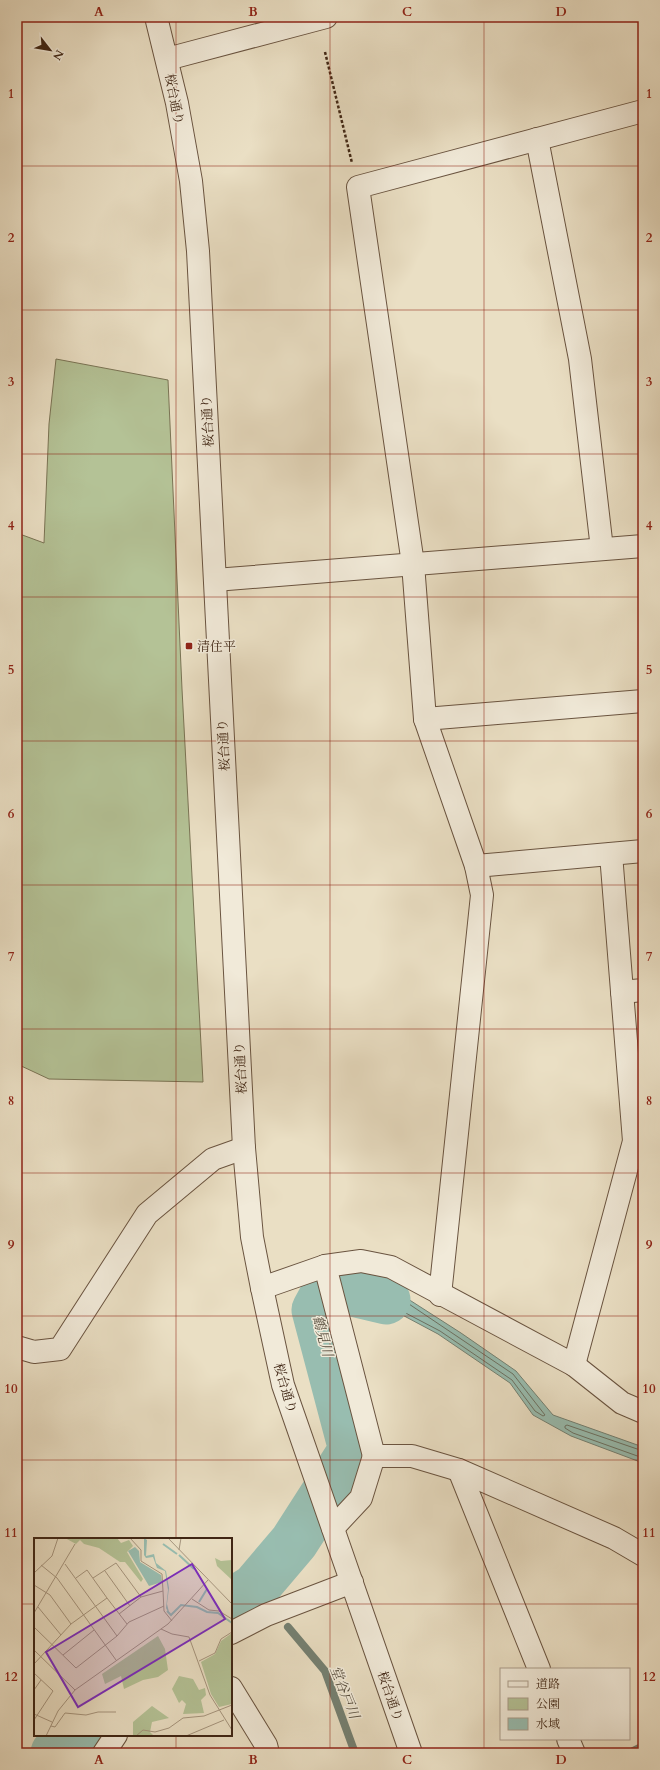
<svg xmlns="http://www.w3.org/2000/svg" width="660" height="1770" viewBox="0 0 660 1770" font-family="Cardo,'Noto Serif JP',serif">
	<rect width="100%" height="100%" fill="#eadfc4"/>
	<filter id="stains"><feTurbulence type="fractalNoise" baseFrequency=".005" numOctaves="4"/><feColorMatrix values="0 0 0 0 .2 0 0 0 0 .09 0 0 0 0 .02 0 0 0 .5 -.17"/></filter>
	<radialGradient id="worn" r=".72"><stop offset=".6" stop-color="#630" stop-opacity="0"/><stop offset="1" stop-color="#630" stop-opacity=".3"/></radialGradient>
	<!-- green -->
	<polygon fill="#b4c296" stroke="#7a7455" points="56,359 168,380 182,689 203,1082 49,1079 17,1064 17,533 44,543 49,424"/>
	<!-- water -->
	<polygon fill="#98bdb0" stroke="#748072" points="348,1280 369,1281 408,1299 461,1333 516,1371 553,1415 643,1447 643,1463 571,1436 533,1415 510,1383 438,1334 376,1301 351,1300 323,1308 317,1291"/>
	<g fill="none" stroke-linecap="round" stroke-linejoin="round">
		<!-- shore -->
		<g stroke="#6c7162" stroke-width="1">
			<polyline points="343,1286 348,1284 368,1285 406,1302 513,1374 545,1415 543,1416 535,1411 512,1380 440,1331 377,1298 351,1296 346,1298"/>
			<polyline points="643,1451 567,1425 565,1426 565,1428 573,1433 643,1458"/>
		</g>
		<!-- stream -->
		<g stroke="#748072" stroke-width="8">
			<polyline points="255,1588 263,1597"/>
			<polyline points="288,1627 325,1671 355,1753"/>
			<polyline points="629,1753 643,1746"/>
		</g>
		<!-- river -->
		<g stroke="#98bdb0" stroke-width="49">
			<polyline points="231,1603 255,1588 294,1542 353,1450 316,1310 322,1299 348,1291 386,1300"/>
			<polyline points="55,1753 87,1741 92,1735"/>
		</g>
		<defs>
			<g id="minor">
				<polyline points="156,17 177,103 191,181 198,251 244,1148 252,1237 262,1288 283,1385 411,1753"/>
				<polyline points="167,59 326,17"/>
				<polyline points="537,139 580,359 602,549"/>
				<polyline points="215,580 643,546"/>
				<polyline points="425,719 643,701"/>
				<polyline points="476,866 643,851"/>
				<polyline points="622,992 643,990"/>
				<polyline points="325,1266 374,1456"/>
				<polyline points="262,1288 325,1266 361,1261 391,1267 574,1365 634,1141 611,854"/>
				<polyline points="440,1295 482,895 476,866 425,719 413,564 358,187 643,111"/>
				<polyline points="17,1347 34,1352 60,1349 147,1214 213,1159 244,1148"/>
				<polyline points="574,1365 622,1403 643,1412"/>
				<polyline points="459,1470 539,1669"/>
				<polyline points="333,1528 361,1498 374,1456 412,1456 459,1470 614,1538 643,1555"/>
				<polyline points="231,1633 266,1615 352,1582"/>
				<polyline points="231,1688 266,1745 268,1753"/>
				<polyline points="568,1739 574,1753"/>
				<polyline points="104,1753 116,1735"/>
			</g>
		</defs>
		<!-- minor casing -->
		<use href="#minor" stroke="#6a5440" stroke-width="24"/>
		<!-- path -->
		<polyline stroke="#3f2514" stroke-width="2.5" stroke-dasharray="3 2" stroke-linecap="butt" points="325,52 352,163"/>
		<!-- minor -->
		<use href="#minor" stroke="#f1ead9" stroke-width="22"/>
	</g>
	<!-- grid -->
	<path fill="none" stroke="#8f2418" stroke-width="1" stroke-opacity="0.55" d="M176,17V1539M330,17V1753M484,17V1753M17,166H643M17,310H643M17,454H643M17,597H643M17,741H643M17,885H643M17,1029H643M17,1173H643M17,1316H643M17,1460H643M17,1604H35M231,1604H643M176,1735V1753"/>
	<!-- markers -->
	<rect fill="#8f2418" stroke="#f1ead9" stroke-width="1.5" x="185" y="642" width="8" height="8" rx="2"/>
	<g text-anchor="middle" stroke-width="3" stroke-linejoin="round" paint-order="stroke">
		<!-- street labels -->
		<g font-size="13" fill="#3f2514" stroke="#f1ead9">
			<text transform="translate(175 99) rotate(79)" y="5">桜台通り</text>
			<text transform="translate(207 421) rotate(-93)" y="5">桜台通り</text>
			<text transform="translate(223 745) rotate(-93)" y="5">桜台通り</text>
			<text transform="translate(240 1068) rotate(-93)" y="5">桜台通り</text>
			<text transform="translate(286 1388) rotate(74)" y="5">桜台通り</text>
			<text transform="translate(391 1696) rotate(71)" y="5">桜台通り</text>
		</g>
		<!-- poi labels -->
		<g font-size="13" fill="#3f2514" stroke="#f1ead9" text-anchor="start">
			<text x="197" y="651">清住平</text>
		</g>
		<!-- water labels -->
		<g font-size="14" font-style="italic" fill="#554b3b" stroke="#f1ead9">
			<text transform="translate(323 1336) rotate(75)" y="5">鶴見川</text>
			<text transform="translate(345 1692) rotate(68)" y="5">堂谷戸川</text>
		</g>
	</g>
	<!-- overview -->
	<g transform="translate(34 1538)">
		<rect width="198" height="198" fill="#eadfc4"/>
		<path d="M31,0H83L87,5L95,2L99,8L93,14L109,41L107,44L91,24H86L65,10L50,6L46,2L42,6ZM181,20L187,23L198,22V42L183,28ZM198,95V166L185,169L177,156L167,124L181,116L187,103ZM124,98L131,111L134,132L124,139L109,142L90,151L87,138L71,146L68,136ZM145,138L159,141L165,152L171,150L172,157L167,162L170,175L149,176L152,166L148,162L145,165L138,151ZM118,168L135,180L118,184L116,194L120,198H99V184Z" fill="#b4c296"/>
		<path d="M110,0L113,2L112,18L120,16L122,25L132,33L135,50L133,66L136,78L132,70L134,52L131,33L123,30L119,19L112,20L110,17ZM101,9L105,13L106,24L127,37L128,44L115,48L94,13Z" fill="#98bdb0"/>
		<path fill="none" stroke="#98bdb0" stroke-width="2" d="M129,6L143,16M145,17L160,31M165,64L173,51M133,73L137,77L147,67L163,69L173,74L184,75L198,85"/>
		<path fill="none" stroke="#a6957e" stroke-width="1" d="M96,0L107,12V23L128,36L129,53M134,0L198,66M145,12L147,0M31,26L83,98M7,27L23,40L82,122M71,33L96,68M0,35L18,18L24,0M59,40L82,25L107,59M0,47L16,57L37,86M73,60L93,86M158,61L175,72L185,73L198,81M4,69L27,97M0,75L41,6M85,76L107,59L129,53L130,73L138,83M0,89L42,130L83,98L95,84L130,68M127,91L138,96L155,99L176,157L198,192M0,112L41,152M29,117L60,92M165,123L181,115L187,101L198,94M0,126L37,86L73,60L53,32L42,40M0,135L19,153L0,182M0,152L7,142M0,176L18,184M17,188L21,189L31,175L52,177L64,174H82M12,198L24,173L41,152L134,86L174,42M102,198L109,192L121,194L135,190L149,180L170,178L198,167M152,198L190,182"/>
		<path fill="#7b2cbf" fill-opacity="0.15" stroke="#7b2cbf" stroke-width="2" d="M158,26L191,81L44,169L12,114Z"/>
		<rect width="198" height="198" fill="none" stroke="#3f2514" stroke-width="2"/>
	</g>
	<!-- margin -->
	<rect width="660" height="1770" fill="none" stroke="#eadfc4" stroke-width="44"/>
	<!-- legend -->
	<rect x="500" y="1668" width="130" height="72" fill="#f1ead9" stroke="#aa9b8a"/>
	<rect x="508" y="1681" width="20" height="6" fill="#f1ead9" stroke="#aa9b8a"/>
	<text x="536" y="1688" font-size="12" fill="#3f2514">道路</text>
	<rect x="508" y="1698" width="20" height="12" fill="#b4c296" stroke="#aa9b8a"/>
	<text x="536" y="1708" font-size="12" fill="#3f2514">公園</text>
	<rect x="508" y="1718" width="20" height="12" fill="#98bdb0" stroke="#aa9b8a"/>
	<text x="536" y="1728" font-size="12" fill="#3f2514">水域</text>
	<!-- north arrow -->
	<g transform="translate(50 50) rotate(121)" stroke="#f1ead9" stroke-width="3" paint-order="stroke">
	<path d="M0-3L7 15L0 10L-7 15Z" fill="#3f2514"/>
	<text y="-6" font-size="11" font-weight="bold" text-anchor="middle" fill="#3f2514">N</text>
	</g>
	<rect x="22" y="22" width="616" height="1726" fill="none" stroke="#8f2418" stroke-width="1.5"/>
	<g font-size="13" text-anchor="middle" font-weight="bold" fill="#8f2418">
		<text x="99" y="16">A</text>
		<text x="253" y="16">B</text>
		<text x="407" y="16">C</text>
		<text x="561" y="16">D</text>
		<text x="11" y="98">1</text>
		<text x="649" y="98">1</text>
		<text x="11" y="242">2</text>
		<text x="649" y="242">2</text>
		<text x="11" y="386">3</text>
		<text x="649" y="386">3</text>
		<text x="11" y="530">4</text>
		<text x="649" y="530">4</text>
		<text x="11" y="674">5</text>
		<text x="649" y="674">5</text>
		<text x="11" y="818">6</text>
		<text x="649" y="818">6</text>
		<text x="11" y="961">7</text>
		<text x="649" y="961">7</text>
		<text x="11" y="1105">8</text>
		<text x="649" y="1105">8</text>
		<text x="11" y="1249">9</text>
		<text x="649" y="1249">9</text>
		<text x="11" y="1393">10</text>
		<text x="649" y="1393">10</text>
		<text x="11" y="1537">11</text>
		<text x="649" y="1537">11</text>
		<text x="11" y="1681">12</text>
		<text x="649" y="1681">12</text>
		<text x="99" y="1764">A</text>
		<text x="253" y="1764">B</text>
		<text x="407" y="1764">C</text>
		<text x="561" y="1764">D</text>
	</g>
	<rect width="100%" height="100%" filter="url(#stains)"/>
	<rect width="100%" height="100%" fill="url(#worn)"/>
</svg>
